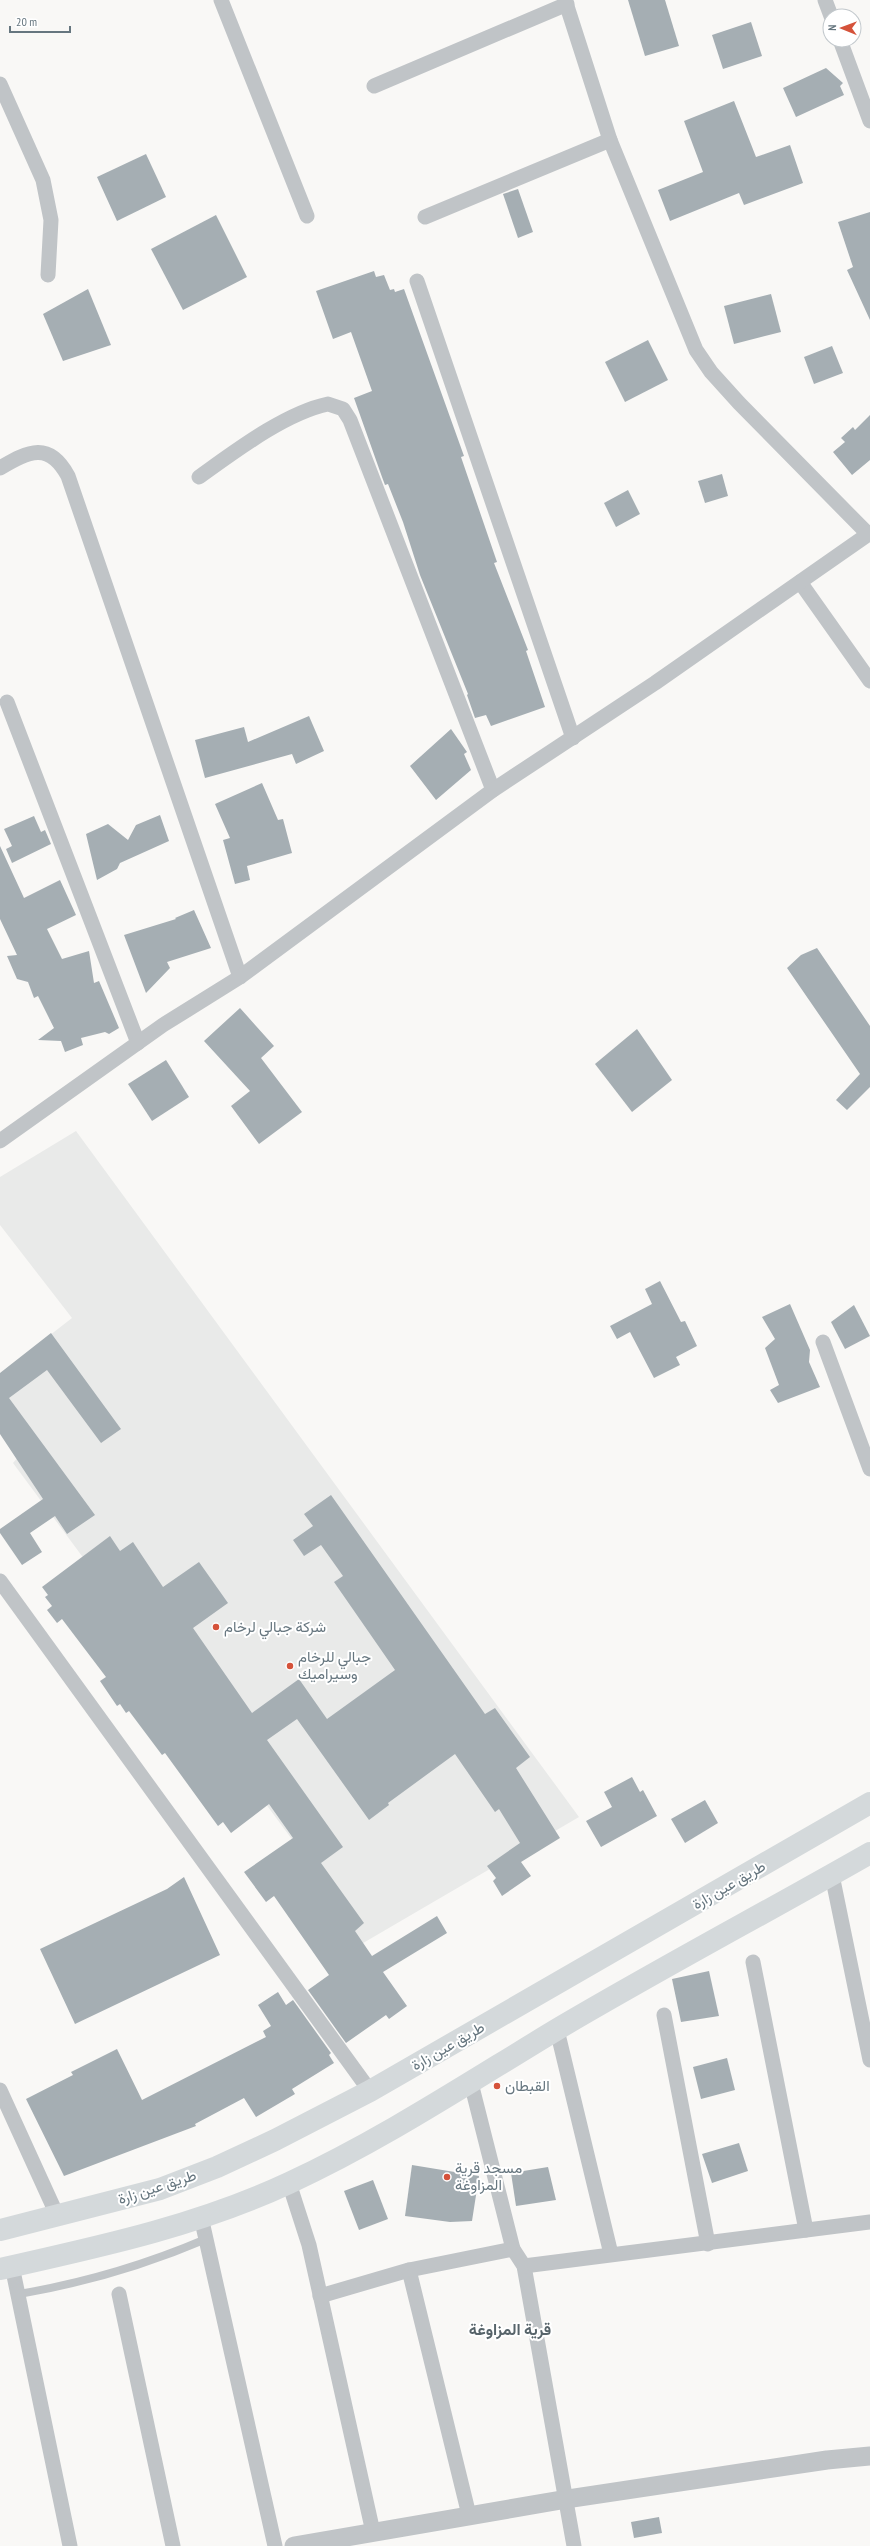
<svg xmlns="http://www.w3.org/2000/svg" width="870" height="2546" viewBox="0 0 870 2546" font-family="'PT Sans Narrow',Vazirmatn,sans-serif">
	<rect width="100%" height="100%" fill="#f9f8f6"/>
	<!-- built -->
	<polygon fill="#e9eae9" points="76,1131 579,1817 358,1946 314,1871 291,1838 13,1463 19,1456 0,1374 72,1318 0,1225 0,1177"/>
	<!-- building -->
	<g fill="#a5aeb3">
		<polygon points="628,0 665,0 679,46 645,56"/>
		<polygon points="751,22 762,56 723,69 712,35"/>
		<polygon points="826,68 843,83 840,86 844,95 796,117 783,88"/>
		<polygon points="734,101 756,157 790,145 803,183 744,205 739,193 670,221 658,190 703,172 684,121"/>
		<polygon points="146,154 166,197 117,221 97,177"/>
		<polygon points="518,189 533,232 518,238 503,194"/>
		<polygon points="870,212 870,320 847,270 853,267 838,222"/>
		<polygon points="216,215 247,277 183,310 151,249"/>
		<polygon points="374,271 376,277 384,275 390,290 394,289 395,292 404,289 464,456 461,457 497,562 494,563 528,650 526,651 545,707 491,726 486,715 475,718 467,695 468,694 420,575 403,522 388,484 385,485 382,477 354,398 372,391 351,332 333,339 316,291"/>
		<polygon points="88,289 111,345 63,361 43,314"/>
		<polygon points="771,294 781,332 734,344 724,306"/>
		<polygon points="648,340 668,380 625,402 605,362"/>
		<polygon points="832,346 843,373 814,384 804,357"/>
		<polygon points="870,415 870,460 852,475 833,452 845,442 841,438 853,427 855,430"/>
		<polygon points="722,474 728,496 705,503 698,481"/>
		<polygon points="628,490 640,514 616,527 604,503"/>
		<polygon points="309,716 324,751 296,764 292,754 205,778 195,740 244,727 248,742"/>
		<polygon points="451,729 467,752 464,754 471,770 436,800 410,766"/>
		<polygon points="262,783 278,820 283,819 292,853 247,866 250,880 235,884 223,840 230,838 215,804"/>
		<polygon points="160,815 169,841 120,863 117,869 97,880 86,834 108,824 128,840 136,825"/>
		<polygon points="34,816 41,832 45,830 51,844 12,863 6,849 12,846 4,829"/>
		<polygon points="0,846 24,898 60,880 76,915 47,929 62,959 89,951 94,983 99,981 119,1028 109,1034 105,1032 81,1038 83,1045 65,1052 61,1041 38,1040 54,1028 38,996 34,998 28,982 17,979 7,956 17,955 0,919"/>
		<polygon points="194,910 211,948 167,962 170,968 146,993 124,935 176,919 175,918"/>
		<polygon points="817,948 870,1026 870,1087 847,1110 836,1100 860,1074 787,968 801,955"/>
		<polygon points="240,1008 274,1046 261,1058 302,1112 259,1144 231,1106 250,1091 204,1041"/>
		<polygon points="637,1029 672,1080 632,1112 595,1064"/>
		<polygon points="166,1060 189,1097 152,1121 128,1084"/>
		<polygon points="660,1281 681,1322 685,1321 697,1346 676,1357 680,1365 654,1378 630,1332 617,1339 610,1326 652,1304 645,1289"/>
		<polygon points="790,1304 810,1350 809,1362 820,1387 778,1403 770,1390 779,1385 765,1348 775,1339 762,1317"/>
		<polygon points="854,1305 870,1336 845,1349 831,1322"/>
		<polygon points="51,1333 121,1429 101,1443 47,1370 9,1398 95,1515 67,1534 55,1516 30,1533 42,1552 22,1565 0,1533 0,1529 43,1499 0,1434 0,1373"/>
		<polygon points="331,1495 485,1714 495,1708 530,1757 516,1768 560,1838 521,1862 531,1876 502,1896 493,1881 496,1878 487,1866 520,1843 499,1809 495,1812 455,1754 388,1803 389,1805 369,1820 297,1719 267,1740 343,1847 321,1863 364,1923 355,1931 372,1956 437,1916 447,1933 383,1972 407,2006 389,2019 386,2015 346,2043 308,1990 329,1975 274,1896 266,1902 244,1872 293,1838 269,1804 231,1833 223,1822 218,1826 165,1753 162,1755 129,1711 126,1713 120,1704 117,1706 100,1681 106,1677 62,1619 57,1623 47,1610 52,1606 45,1597 48,1595 42,1587 110,1536 120,1551 133,1542 163,1587 199,1562 228,1603 193,1628 252,1713 299,1679 327,1719 395,1670 334,1582 343,1576 321,1545 304,1556 293,1540 313,1526 304,1514"/>
		<polygon points="632,1777 640,1792 643,1790 657,1816 601,1847 586,1821 612,1807 604,1792"/>
		<polygon points="705,1800 718,1823 685,1843 671,1819"/>
		<polygon points="184,1877 220,1955 75,2024 40,1949 167,1889"/>
		<polygon points="709,1971 719,2016 681,2022 672,1979"/>
		<polygon points="278,1992 286,2005 293,2000 331,2053 329,2055 334,2063 292,2089 295,2094 256,2117 244,2098 195,2124 196,2126 64,2176 26,2099 73,2075 71,2072 117,2049 142,2100 266,2037 263,2031 271,2026 258,2005"/>
		<polygon points="727,2058 735,2090 701,2099 693,2067"/>
		<polygon points="739,2143 748,2171 712,2183 702,2154"/>
		<polygon points="412,2165 479,2176 472,2221 450,2222 405,2216"/>
		<polygon points="548,2167 556,2200 516,2206 511,2173"/>
		<polygon points="373,2180 388,2219 359,2230 344,2191"/>
		<polygon points="659,2517 662,2533 634,2538 631,2522"/>
	</g>
	<g fill="none" stroke-linecap="round" stroke-linejoin="round">
		<!-- service -->
		<path stroke="#c0c4c7" stroke-width="8" d="M19,2294C84,2283 145,2265 206,2239"/>
		<!-- minor -->
		<g stroke="#c0c4c7" stroke-width="15">
			<polyline points="221,0 307,216"/>
			<polyline points="565,0 610,140 696,350 711,372 739,403 868,534"/>
			<polyline points="825,0 831,16"/>
			<polyline points="840,40 870,121"/>
			<polyline points="0,84 43,180 51,220 48,275"/>
			<polyline points="374,86 567,4"/>
			<polyline points="425,217 610,140"/>
			<polyline points="417,281 573,738"/>
			<path d="M0,468C29,451 49,441 68,476L240,977"/>
			<path d="M199,477C234,452 285,413 328,404L343,409L350,420L493,790"/>
			<polyline points="800,582 870,681"/>
			<polyline points="7,702 138,1043"/>
			<polyline points="0,1141 163,1025 240,977 493,790 655,683 870,533"/>
			<polyline points="823,1342 870,1469"/>
			<polyline points="0,1581 370,2091"/>
			<polyline points="832,1875 870,2060"/>
			<polyline points="753,1962 806,2230"/>
			<polyline points="664,2015 708,2244"/>
			<polyline points="557,2030 611,2254"/>
			<polyline points="471,2083 513,2249 524,2266 574,2546"/>
			<polyline points="0,2090 57,2215"/>
			<polyline points="289,2183 309,2245 373,2532"/>
			<polyline points="201,2217 275,2546"/>
			<polyline points="12,2266 70,2546"/>
			<polyline points="524,2266 870,2222"/>
			<polyline points="119,2294 173,2546"/>
			<polyline points="320,2296 409,2270"/>
			<polyline points="469,2515 409,2270 513,2249"/>
		</g>
		<!-- tertiary -->
		<polyline stroke="#c0c4c7" stroke-width="19" points="294,2546 567,2499 827,2460 870,2456"/>
		<!-- primary -->
		<g stroke="#d4d9db" stroke-width="22">
			<polyline points="0,2230 160,2189 217,2167 275,2140 370,2091 870,1803"/>
			<path d="M0,2269C98,2247 197,2226 289,2183C382,2140 468,2083 556,2030C659,1969 765,1913 870,1853"/>
		</g>
	</g>
	<!-- markers -->
	<g fill="#d5523a" stroke="#fff" stroke-width="1.5">
		<circle cx="216" cy="1627" r="4"/>
		<circle cx="290" cy="1666" r="4"/>
		<circle cx="497" cy="2086" r="4"/>
		<circle cx="447" cy="2177" r="4"/>
	</g>
	<g text-anchor="middle" stroke-width="4" stroke-linejoin="round" paint-order="stroke">
		<!-- poi labels -->
		<g font-size="15" fill="#66767f" stroke="#fff" text-anchor="start">
			<text x="224" y="1632">شركة جبالي لرخام</text>
			<text x="298" y="1662">جبالي للرخام<tspan x="298" dy="17">وسيراميك</tspan></text>
			<text x="505" y="2091">القبطان</text>
			<text x="455" y="2173">مسجد قرية<tspan x="455" dy="17">المزاوغة</tspan></text>
		</g>
		<!-- street labels -->
		<g font-size="15" fill="#66767f" stroke="#fff">
			<text transform="translate(729 1885) rotate(-30)" y="5">طريق عين زارة</text>
			<text transform="translate(448 2046) rotate(-30)" y="5">طريق عين زارة</text>
			<text transform="translate(157 2187) rotate(-18)" y="5">طريق عين زارة</text>
		</g>
		<!-- neighbourhood labels -->
		<g font-size="16" font-weight="bold" fill="#57646a" stroke="#fff">
			<text x="510" y="2335">قرية المزاوغة</text>
		</g>
	</g>
	<!-- north arrow -->
	<g transform="translate(842 28) rotate(271)"><circle r="19" fill="#ffffff" stroke="#c2c8cc"/>
	<path d="M0-3L7 15L0 10L-7 15Z" fill="#d5523a"/>
	<text y="-6" font-size="11" font-weight="bold" text-anchor="middle" fill="#66767f">N</text>
	</g>
	<!-- scale -->
	<path d="M10 26v6h60v-6" fill="none" stroke="#66767f" stroke-width="2"/>
	<text x="16" y="26" font-size="12" fill="#66767f" stroke="#ffffff" stroke-width="3" paint-order="stroke">20 m</text>
</svg>
